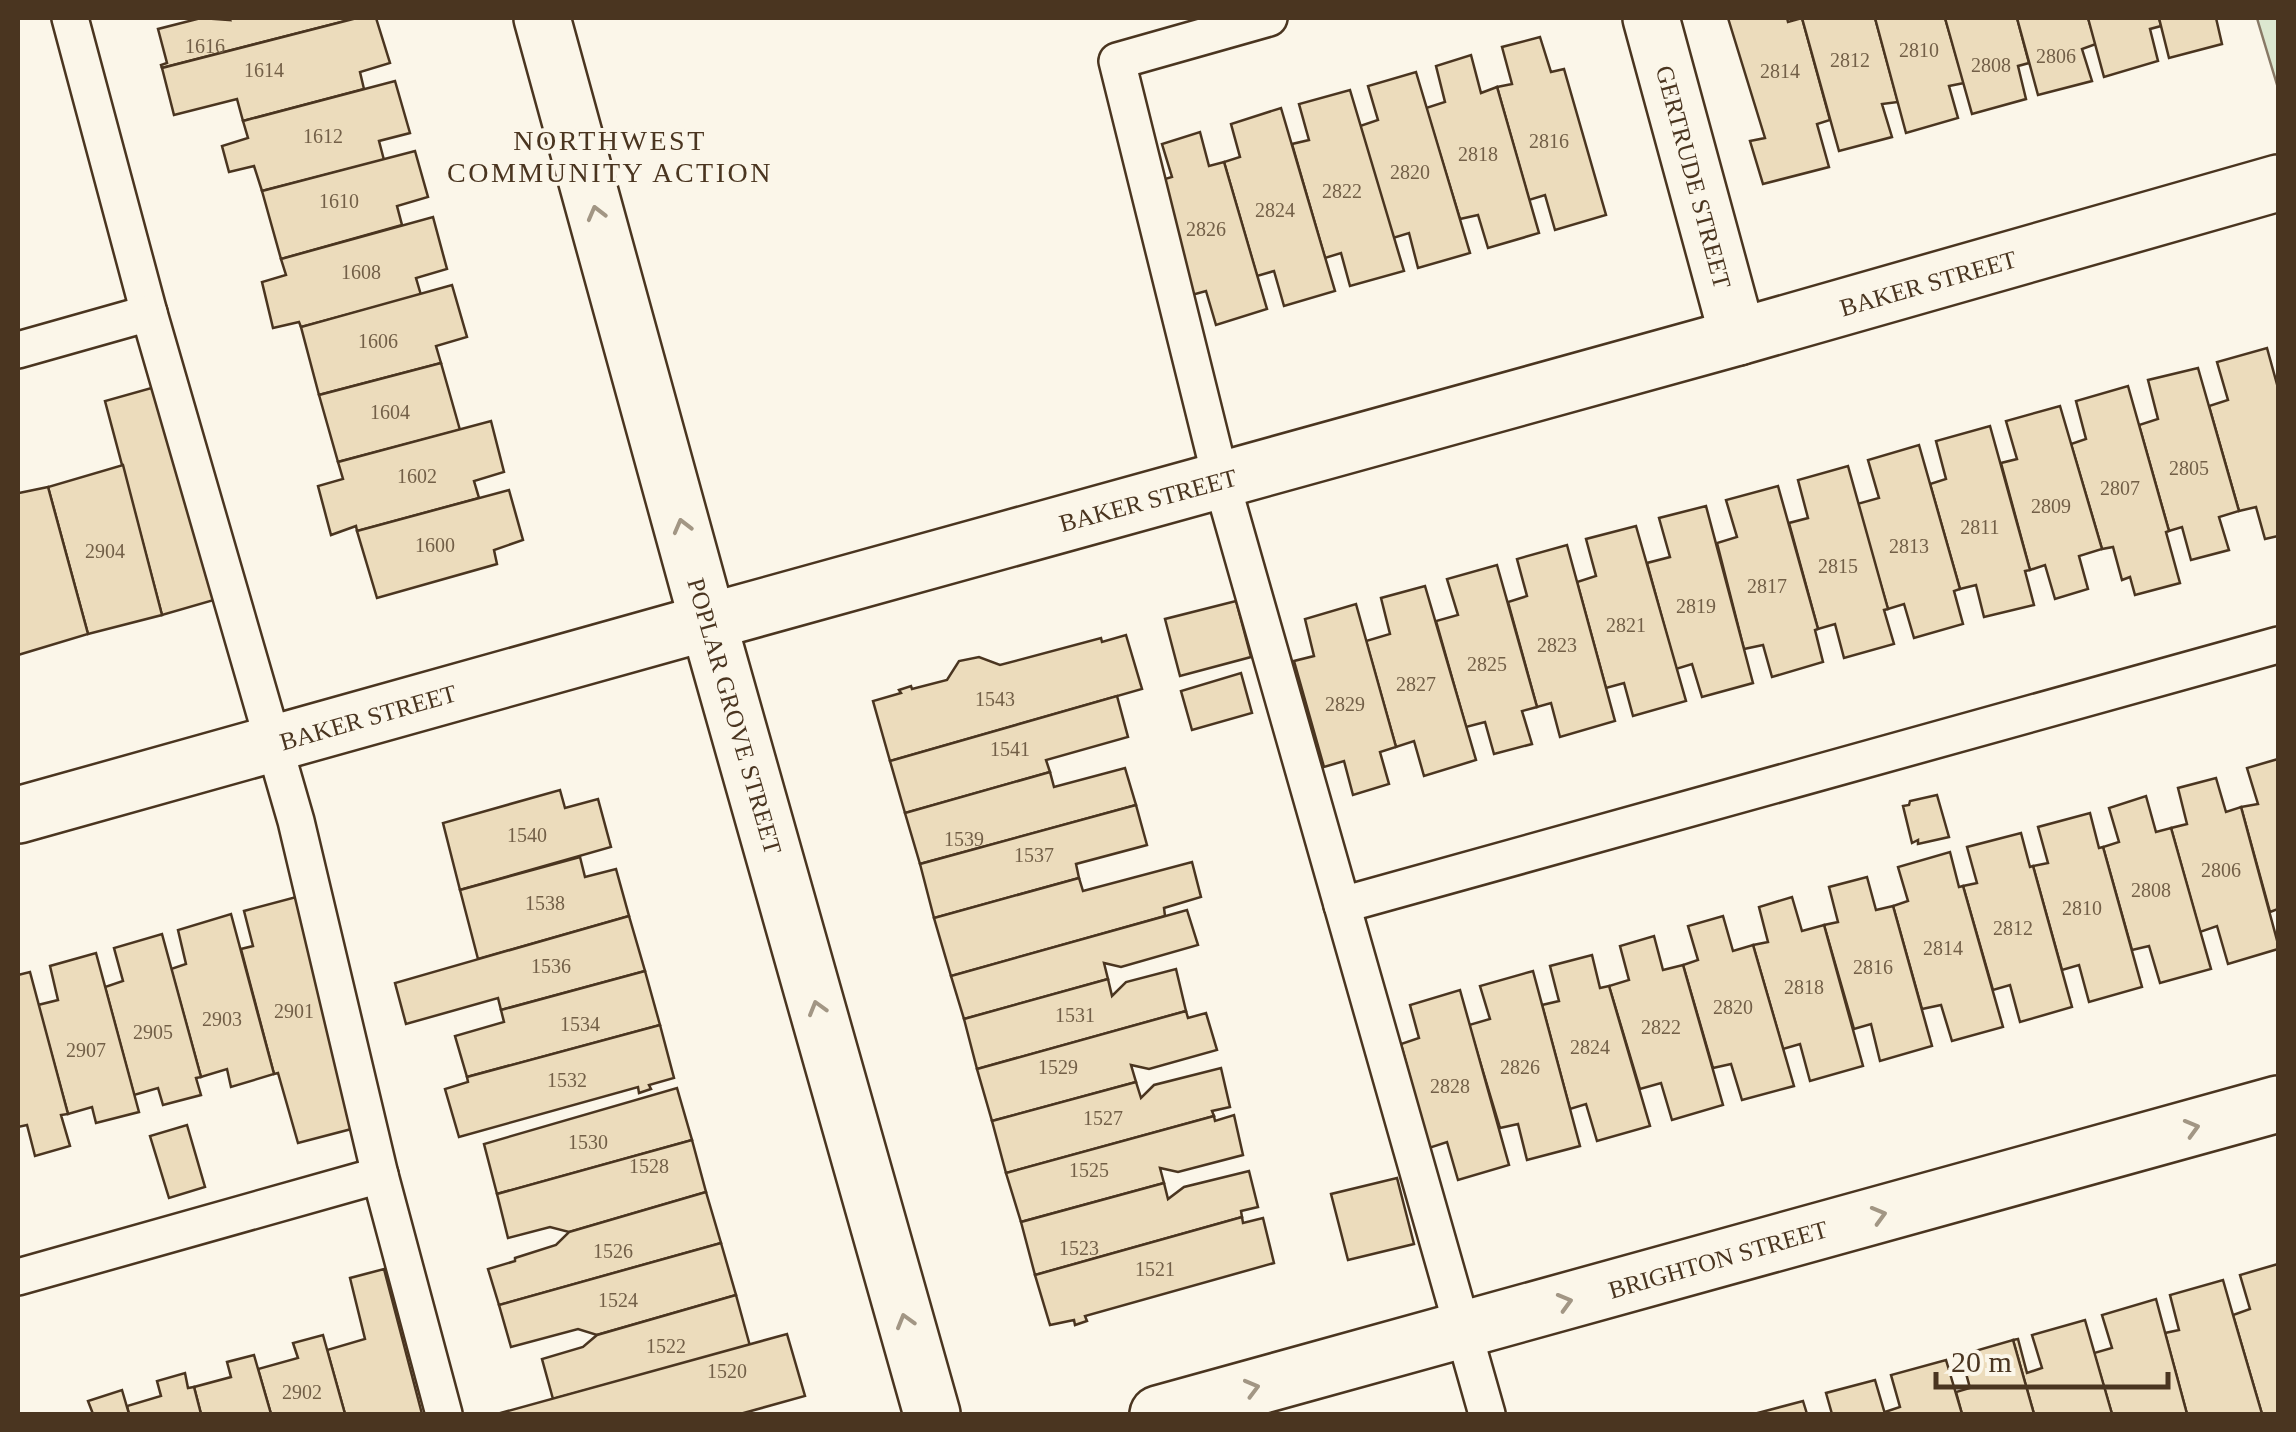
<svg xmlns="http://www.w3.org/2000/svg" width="2296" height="1432" viewBox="0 0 2296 1432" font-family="'Times New Roman',serif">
	<rect width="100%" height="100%" fill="#fbf6e9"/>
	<!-- green -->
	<polygon fill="#dce7d0" stroke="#887966" stroke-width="2.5" points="2257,18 2278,18 2278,88 2259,25"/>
	<!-- building -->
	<g fill="#ecdcbc" stroke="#4a3520" stroke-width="2.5">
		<polygon points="201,18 230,20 229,18 357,18 162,68 161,65 167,63 158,29"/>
		<polygon points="357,18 376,18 390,63 360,72 364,89 243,121 237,99 174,115 162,68"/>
		<polygon points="1728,18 1787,18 1788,22 1802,18 1830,120 1817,124 1829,167 1763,184 1750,141 1765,138"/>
		<polygon points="1802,18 1875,18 1898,102 1882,104 1892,137 1839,151"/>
		<polygon points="1875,18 1945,18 1964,83 1949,86 1958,118 1906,133"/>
		<polygon points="1945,18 2017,18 2029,63 2018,66 2026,99 1972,114"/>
		<polygon points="2017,18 2088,18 2096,44 2082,49 2092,81 2038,95"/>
		<polygon points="2088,18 2159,18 2161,26 2150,29 2158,61 2104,77"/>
		<polygon points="2159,18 2216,18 2222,44 2169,58"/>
		<polygon points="1540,37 1551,72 1564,69 1606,215 1555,230 1545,195 1529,200 1497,87 1512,84 1502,47"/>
		<polygon points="1471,55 1481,93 1497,87 1539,233 1488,248 1478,215 1460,219 1426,108 1445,102 1436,66"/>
		<polygon points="1416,72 1470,253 1418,268 1409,233 1393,238 1360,126 1378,120 1368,86"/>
		<polygon points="395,81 410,133 379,141 384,160 262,191 254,166 229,172 222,146 248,138 243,121"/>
		<polygon points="1350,90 1404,271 1350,286 1341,253 1325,258 1292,144 1309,140 1299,104"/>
		<polygon points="1281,108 1335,291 1284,306 1274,271 1257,276 1224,162 1240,157 1231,124"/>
		<polygon points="1200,132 1209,166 1224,162 1267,309 1216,325 1206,291 1188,296 1155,182 1172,177 1162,144"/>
		<polygon points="415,151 428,197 397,206 402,225 281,259 262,191"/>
		<polygon points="433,217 447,269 416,278 421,295 301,327 299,322 273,328 262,282 286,275 281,259"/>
		<polygon points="452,285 467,337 436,346 441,363 319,395 301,327"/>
		<polygon points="2267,348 2278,388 2278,536 2265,539 2256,507 2239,511 2209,406 2228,400 2217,362"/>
		<polygon points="441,363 460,430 338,462 319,395"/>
		<polygon points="2198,368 2239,511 2219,517 2229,550 2191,560 2182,527 2169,531 2139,425 2158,419 2148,380"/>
		<polygon points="2128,386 2169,531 2166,532 2180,583 2135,595 2130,577 2122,580 2113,547 2102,549 2071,444 2086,439 2076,401"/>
		<polygon points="155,387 214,600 162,615 105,401"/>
		<polygon points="2060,406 2102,549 2079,556 2088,589 2055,599 2045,565 2030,570 2001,463 2017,459 2006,421"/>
		<polygon points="491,421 504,472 474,481 479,498 357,531 356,526 331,535 318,486 343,479 338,462"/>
		<polygon points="1990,426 2030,570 2025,571 2034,605 1984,617 1976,585 1960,589 1930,484 1946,479 1936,441"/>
		<polygon points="1919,445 1960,589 1954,591 1963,624 1914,638 1904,604 1888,609 1857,504 1879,498 1868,460"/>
		<polygon points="123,465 162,615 88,634 48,487"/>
		<polygon points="1848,466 1888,609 1884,610 1894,644 1844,658 1835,624 1818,629 1789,523 1808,518 1798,480"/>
		<polygon points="1778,486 1818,629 1815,630 1823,662 1772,677 1763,645 1744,649 1717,543 1737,537 1726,500"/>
		<polygon points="18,487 19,493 48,487 88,634 18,655"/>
		<polygon points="509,490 523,540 494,550 497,564 377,598 357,531"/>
		<polygon points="1706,506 1753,683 1702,697 1692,664 1676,669 1647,563 1670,557 1659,518"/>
		<polygon points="1636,526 1686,701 1633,716 1624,683 1606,688 1577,582 1596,576 1586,539"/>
		<polygon points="1567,545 1615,721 1560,737 1551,703 1537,707 1508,602 1527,596 1517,559"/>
		<polygon points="1497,565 1537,707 1522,711 1532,744 1494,754 1485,722 1466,727 1436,621 1458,615 1447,579"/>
		<polygon points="1425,586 1476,760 1424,776 1414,741 1396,747 1366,641 1390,634 1381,598"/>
		<polygon points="1236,601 1251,657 1180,676 1165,619"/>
		<polygon points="1356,604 1396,747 1380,752 1389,784 1353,795 1344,761 1324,767 1294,661 1314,656 1305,619"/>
		<polygon points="1126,635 1142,689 890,761 873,701 901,693 899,690 911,686 912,689 947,680 959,661 979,657 1000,665 1101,638 1102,642"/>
		<polygon points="1241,673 1252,713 1192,730 1181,691"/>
		<polygon points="1117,696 1128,737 1046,760 1050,772 905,813 890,761"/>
		<polygon points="2278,759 2278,909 2270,912 2241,807 2258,804 2247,768"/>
		<polygon points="1125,768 1136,805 920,864 905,813 1050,772 1054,787"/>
		<polygon points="2216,778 2226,812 2241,807 2278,944 2278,949 2228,964 2217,926 2200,932 2171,828 2187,824 2178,788"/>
		<polygon points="560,790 565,808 598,799 611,847 460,890 443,823"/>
		<polygon points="1937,795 1949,837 1918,844 1918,840 1912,843 1903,806 1909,805 1910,801"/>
		<polygon points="2146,796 2156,832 2171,828 2211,969 2160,983 2149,946 2132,950 2103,847 2119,842 2109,808"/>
		<polygon points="1136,805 1147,845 1076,864 1079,878 934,918 920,864"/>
		<polygon points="2090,813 2099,848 2103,847 2142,987 2089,1002 2079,965 2062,970 2033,866 2048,863 2038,827"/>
		<polygon points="2021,833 2030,867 2033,866 2072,1007 2020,1022 2010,985 1993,990 1963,886 1977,883 1967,847"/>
		<polygon points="1950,852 1959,887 1963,886 2003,1027 1952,1041 1941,1005 1922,1009 1893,906 1908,901 1898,867"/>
		<polygon points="580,857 585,877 616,869 629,916 478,959 460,890"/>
		<polygon points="1192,862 1201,897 1164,908 1165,916 951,976 934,918 1079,878 1083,891"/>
		<polygon points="1867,877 1876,910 1893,906 1932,1046 1880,1061 1871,1024 1854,1029 1824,925 1838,922 1829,887"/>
		<polygon points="300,896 359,1127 298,1143 278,1073 274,1074 241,949 253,946 244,911"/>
		<polygon points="1792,897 1802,931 1824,925 1863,1066 1810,1081 1800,1044 1783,1049 1753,945 1768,942 1759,907"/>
		<polygon points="1187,910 1198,945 1121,967 1104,963 1108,979 964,1019 951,976"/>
		<polygon points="231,914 274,1074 231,1087 227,1069 201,1077 171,969 186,964 178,930"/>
		<polygon points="629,916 645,971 501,1010 498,998 406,1024 395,983"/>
		<polygon points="1723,916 1733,951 1753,945 1794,1086 1742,1100 1731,1064 1713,1068 1683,965 1698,960 1688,926"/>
		<polygon points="162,934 201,1077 196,1078 201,1095 163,1105 158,1088 134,1095 105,987 123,981 114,948"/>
		<polygon points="1654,936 1663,970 1683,965 1723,1105 1672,1120 1661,1083 1640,1089 1609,986 1629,980 1620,946"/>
		<polygon points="96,953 139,1112 96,1123 92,1107 68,1114 38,1005 58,1000 50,966"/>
		<polygon points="1592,955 1600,988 1609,986 1650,1126 1597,1141 1586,1104 1570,1109 1542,1005 1559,1001 1550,966"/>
		<polygon points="1176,969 1186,1011 977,1069 964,1019 1108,979 1112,996 1126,982"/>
		<polygon points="645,971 660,1025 467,1077 455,1036 504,1022 501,1010"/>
		<polygon points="1533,971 1580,1146 1527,1160 1518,1124 1500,1128 1469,1025 1490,1019 1480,986"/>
		<polygon points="30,972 68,1114 61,1115 70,1146 35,1156 27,1125 18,1127 18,975"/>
		<polygon points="1460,990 1509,1165 1458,1180 1447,1142 1429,1148 1401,1044 1419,1038 1410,1005"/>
		<polygon points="1186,1011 1188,1018 1206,1013 1217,1050 1149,1069 1131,1065 1136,1082 992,1121 977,1069"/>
		<polygon points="660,1025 674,1078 649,1085 651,1089 639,1093 638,1087 459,1137 445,1089 468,1082 467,1077"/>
		<polygon points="1221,1068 1230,1107 1212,1111 1214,1116 1006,1173 992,1121 1136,1082 1141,1098 1154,1085"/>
		<polygon points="677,1088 692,1140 497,1194 484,1144"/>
		<polygon points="1234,1115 1243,1155 1178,1172 1160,1168 1164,1183 1021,1222 1006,1173 1214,1116 1215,1121"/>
		<polygon points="187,1125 205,1187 169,1198 150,1136"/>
		<polygon points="692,1140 706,1192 569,1232 550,1227 508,1238 497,1194"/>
		<polygon points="1249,1171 1258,1207 1241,1211 1242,1217 1035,1275 1021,1222 1164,1183 1168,1199 1184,1187"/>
		<polygon points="1397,1178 1414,1244 1348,1260 1331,1194"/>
		<polygon points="706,1192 721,1243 499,1305 488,1269 515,1261 515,1258 556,1245 569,1232"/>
		<polygon points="1242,1217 1243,1223 1263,1218 1274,1263 1085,1316 1087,1321 1075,1325 1074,1320 1050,1325 1035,1275"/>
		<polygon points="721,1243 736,1295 597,1335 578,1329 511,1347 499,1305"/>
		<polygon points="2278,1264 2278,1414 2262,1414 2233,1315 2250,1309 2240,1275"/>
		<polygon points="384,1269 422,1414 345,1414 327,1350 365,1339 350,1278"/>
		<polygon points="2223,1280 2233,1315 2262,1414 2187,1414 2165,1333 2179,1330 2170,1295"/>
		<polygon points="736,1295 750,1346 553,1399 542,1359 583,1347 597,1335"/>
		<polygon points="2156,1299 2187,1414 2112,1414 2094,1353 2112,1348 2102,1315"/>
		<polygon points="2085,1320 2112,1414 2034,1414 2013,1340 2018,1339 2027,1373 2042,1368 2032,1335"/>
		<polygon points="787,1334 805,1396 740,1414 497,1414"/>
		<polygon points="323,1335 345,1414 271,1414 258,1369 298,1358 293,1343"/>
		<polygon points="2013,1340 2034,1414 1962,1414 1956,1392 1970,1388 1961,1355"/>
		<polygon points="254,1355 271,1414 201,1414 194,1387 231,1377 227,1362"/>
		<polygon points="1946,1360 1962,1414 1885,1414 1885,1412 1900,1407 1891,1375"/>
		<polygon points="185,1373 188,1388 194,1387 201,1414 129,1414 127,1406 161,1396 157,1381"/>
		<polygon points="1875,1380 1885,1414 1832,1414 1826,1393"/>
		<polygon points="122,1390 129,1414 93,1414 88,1401"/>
		<polygon points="1803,1401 1807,1414 1754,1414"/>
	</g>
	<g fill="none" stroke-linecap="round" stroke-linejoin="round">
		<defs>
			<g id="service">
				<polyline points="70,18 149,313 296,821 380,1175 444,1414"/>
				<polyline points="1269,18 1117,61 1221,480 1487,1414"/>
				<polyline points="18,350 149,313"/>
				<polyline points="1342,905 2278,645"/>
				<polyline points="18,1277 380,1175"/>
			</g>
			<g id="minor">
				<polyline points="1651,18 1738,337"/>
				<polyline points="18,815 708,622"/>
				<polyline points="1158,1414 2278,1104"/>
			</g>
			<g id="tertiary">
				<polyline points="542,18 708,622 932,1414"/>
				<polyline points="708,622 1738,337 2278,183"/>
			</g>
		</defs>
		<!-- service casing -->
		<use href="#service" stroke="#4a3520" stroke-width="40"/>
		<!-- minor casing -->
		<use href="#minor" stroke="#4a3520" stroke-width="60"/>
		<!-- tertiary casing -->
		<use href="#tertiary" stroke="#4a3520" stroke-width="60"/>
		<!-- service -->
		<use href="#service" stroke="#fbf6e9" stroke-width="35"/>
		<!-- minor -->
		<use href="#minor" stroke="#fbf6e9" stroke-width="55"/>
		<!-- tertiary -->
		<use href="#tertiary" stroke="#fbf6e9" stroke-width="55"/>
	</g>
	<!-- one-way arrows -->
	<defs><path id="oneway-chevron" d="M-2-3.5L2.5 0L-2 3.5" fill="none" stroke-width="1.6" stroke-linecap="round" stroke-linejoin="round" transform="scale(2.5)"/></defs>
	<g stroke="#a29684">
		<use href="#oneway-chevron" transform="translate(596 213) rotate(-105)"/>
		<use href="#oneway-chevron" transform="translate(682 526) rotate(-105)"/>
		<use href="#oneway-chevron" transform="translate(817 1008) rotate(-106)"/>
		<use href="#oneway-chevron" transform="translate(2192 1128) rotate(-16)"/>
		<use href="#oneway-chevron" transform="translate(1879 1215) rotate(-16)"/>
		<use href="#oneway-chevron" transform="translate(1565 1302) rotate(-16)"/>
		<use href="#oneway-chevron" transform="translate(905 1321) rotate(-106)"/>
		<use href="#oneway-chevron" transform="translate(1252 1388) rotate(-15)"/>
	</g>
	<g text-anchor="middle" stroke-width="8" stroke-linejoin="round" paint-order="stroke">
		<!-- number labels -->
		<g font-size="20" fill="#725f47">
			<text x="205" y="53">1616</text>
			<text x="1919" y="57">2810</text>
			<text x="2056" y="63">2806</text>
			<text x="1850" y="67">2812</text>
			<text x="1991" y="72">2808</text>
			<text x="264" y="77">1614</text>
			<text x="1780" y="78">2814</text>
			<text x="323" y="143">1612</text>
			<text x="1549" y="148">2816</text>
			<text x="1478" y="161">2818</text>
			<text x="1410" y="179">2820</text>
			<text x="1342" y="198">2822</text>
			<text x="339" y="208">1610</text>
			<text x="1275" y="217">2824</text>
			<text x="1206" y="236">2826</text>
			<text x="361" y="279">1608</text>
			<text x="378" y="348">1606</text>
			<text x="390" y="419">1604</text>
			<text x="2189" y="475">2805</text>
			<text x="417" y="483">1602</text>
			<text x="2120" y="495">2807</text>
			<text x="2051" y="513">2809</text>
			<text x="1980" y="534">2811</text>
			<text x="435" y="552">1600</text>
			<text x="1909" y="553">2813</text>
			<text x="105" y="558">2904</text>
			<text x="1838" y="573">2815</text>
			<text x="1767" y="593">2817</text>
			<text x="1696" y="613">2819</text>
			<text x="1626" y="632">2821</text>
			<text x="1557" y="652">2823</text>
			<text x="1487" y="671">2825</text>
			<text x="1416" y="691">2827</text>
			<text x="995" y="706">1543</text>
			<text x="1345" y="711">2829</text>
			<text x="1010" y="756">1541</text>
			<text x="527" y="842">1540</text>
			<text x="964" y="846">1539</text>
			<text x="1034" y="862">1537</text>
			<text x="2221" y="877">2806</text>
			<text x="2151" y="897">2808</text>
			<text x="545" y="910">1538</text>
			<text x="2082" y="915">2810</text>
			<text x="2013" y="935">2812</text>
			<text x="1943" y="955">2814</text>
			<text x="551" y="973">1536</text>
			<text x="1873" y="974">2816</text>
			<text x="1804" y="994">2818</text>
			<text x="1733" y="1014">2820</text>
			<text x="294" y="1018">2901</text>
			<text x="1075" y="1022">1531</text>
			<text x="222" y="1026">2903</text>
			<text x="580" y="1031">1534</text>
			<text x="1661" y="1034">2822</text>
			<text x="153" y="1039">2905</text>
			<text x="1590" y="1054">2824</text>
			<text x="86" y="1057">2907</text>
			<text x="1058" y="1074">1529</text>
			<text x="1520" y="1074">2826</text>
			<text x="567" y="1087">1532</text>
			<text x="1450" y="1093">2828</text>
			<text x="1103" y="1125">1527</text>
			<text x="588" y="1149">1530</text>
			<text x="649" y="1173">1528</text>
			<text x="1089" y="1177">1525</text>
			<text x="1079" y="1255">1523</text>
			<text x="613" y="1258">1526</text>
			<text x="1155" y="1276">1521</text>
			<text x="618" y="1307">1524</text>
			<text x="666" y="1353">1522</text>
			<text x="727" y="1378">1520</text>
			<text x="302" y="1399">2902</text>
		</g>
		<!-- street labels -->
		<g font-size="25" fill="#4a3520" stroke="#fbf6e9">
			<text transform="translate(1694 177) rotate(75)" y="9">GERTRUDE STREET</text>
			<text transform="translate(1928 283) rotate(-16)" y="9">BAKER STREET</text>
			<text transform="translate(1148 500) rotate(-15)" y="9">BAKER STREET</text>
			<text transform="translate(735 716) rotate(74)" y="9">POPLAR GROVE STREET</text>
			<text transform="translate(368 717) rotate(-16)" y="9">BAKER STREET</text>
			<text transform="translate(1718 1259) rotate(-16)" y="9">BRIGHTON STREET</text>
		</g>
		<!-- neighbourhood labels -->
		<g font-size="28" letter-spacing="2.5" fill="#4a3520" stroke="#fbf6e9">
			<text x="610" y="150">NORTHWEST<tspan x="610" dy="32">COMMUNITY ACTION</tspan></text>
		</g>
	</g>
	<!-- border -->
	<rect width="2296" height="1432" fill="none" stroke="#4a3520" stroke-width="40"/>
	<!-- scale -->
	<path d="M1936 1372v15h232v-15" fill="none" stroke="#4a3520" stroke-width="5"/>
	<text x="1951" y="1372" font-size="30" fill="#4a3520" stroke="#fbf6e9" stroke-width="8" paint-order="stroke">20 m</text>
</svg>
